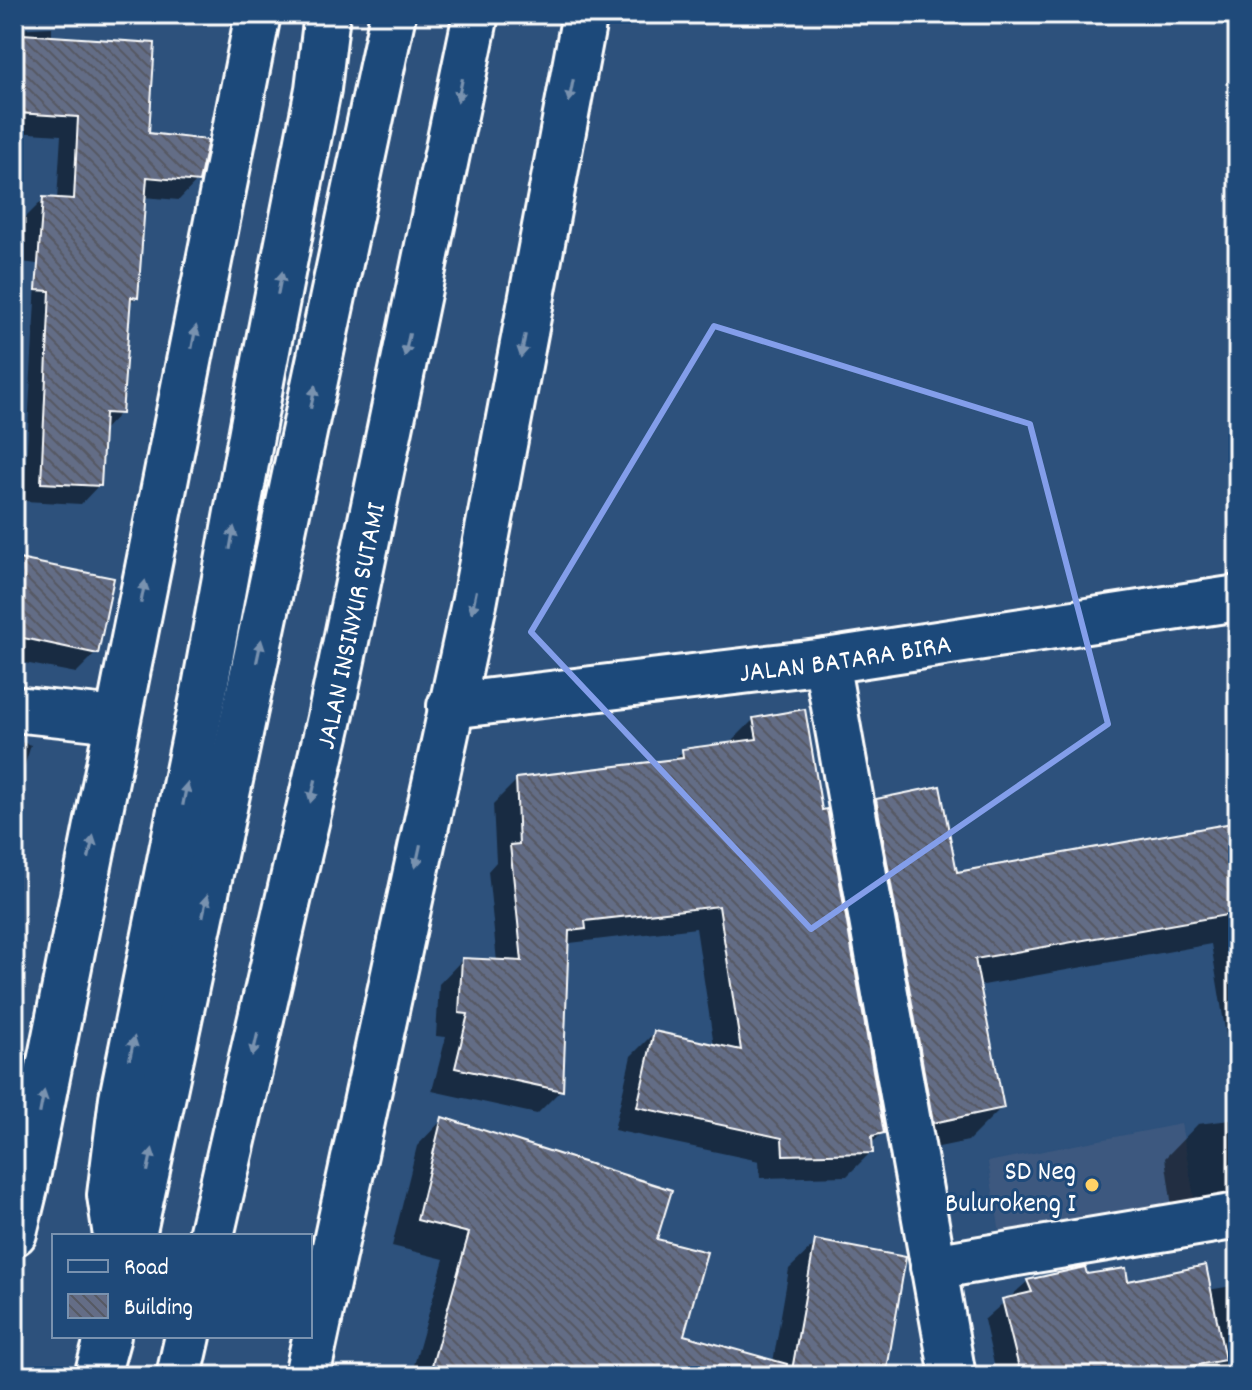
<svg xmlns="http://www.w3.org/2000/svg" width="1252" height="1390" viewBox="0 0 1252 1390" font-family="Dekko,sans-serif">
	<defs>
		<pattern id="building-back-hatch" width="6" height="6" patternUnits="userSpaceOnUse" patternTransform="scale(2)"><rect width="6" height="6" fill="#646d86"/><path d="M-1 5l2 2M0 0l6 6M5-1l2 2" fill="none" stroke="#565963"/></pattern>
	</defs>
	<rect width="100%" height="100%" fill="#2d517c"/>
	<filter id="ink" filterUnits="userSpaceOnUse"><feTurbulence type="fractalNoise" baseFrequency=".0125" numOctaves="2"/><feDisplacementMap in="SourceGraphic" scale="16" xChannelSelector="R" yChannelSelector="G"/><feConvolveMatrix kernelMatrix="1 2 1 2 8 2 1 2 1" color-interpolation-filters="sRGB"/></filter>
	<g filter="url(#ink)">
		<!-- built -->
		<polygon fill="#3e597f" points="1181,1124 1196,1207 1002,1244 988,1162"/>
		<!-- shadow -->
		<g fill="#0007">
			<polygon points="52,27 52,38 147,135 197,181 179,200 143,197 136,297 129,304 120,413 102,432 99,485 81,504 24,501 37,264 22,262 25,218 44,199 57,200 61,135 14,132 14,29"/>
			<polygon points="14,559 96,653 76,673 14,661"/>
			<polygon points="754,719 882,1133 871,1144 871,1152 847,1176 760,1178 759,1161 614,1130 631,1056 654,1033 714,1046 696,928 570,943 567,946 561,1090 537,1114 432,1091 446,1037 436,1036 439,984 462,960 497,962 488,871 496,862 493,804 517,780 673,761 683,751 730,743"/>
			<polygon points="14,740 31,745 20,780 14,786"/>
			<polygon points="877,800 956,875 1238,824 1238,1108 1211,944 978,986 1002,1107 968,1141 900,1155 843,834"/>
			<polygon points="443,1119 654,1240 682,1336 773,1362 789,1269 816,1243 884,1376 411,1376 444,1259 392,1246 417,1146"/>
			<polygon points="1238,1119 1238,1219 1175,1228 1165,1158 1198,1124"/>
			<polygon points="1085,1276 1126,1283 1208,1290 1238,1285 1238,1376 994,1376 996,1373 984,1320 1028,1281"/>
		</g>
		<!-- building -->
		<g fill="url(#building-back-hatch)" stroke="#fff" stroke-width="2">
			<polygon points="22,34 155,43 149,133 208,140 199,182 147,177 138,298 131,297 122,414 105,413 101,486 41,483 50,291 36,290 43,197 74,199 78,117 18,113"/>
			<polygon points="14,558 114,578 98,654 14,636"/>
			<polygon points="805,709 822,810 827,809 884,1133 872,1136 873,1153 783,1155 782,1138 637,1107 654,1031 741,1050 719,906 585,921 586,929 569,931 563,1091 455,1068 468,1014 459,1013 462,958 522,961 510,845 519,844 516,778 683,758 682,749 757,739 753,718"/>
			<polygon points="940,786 957,872 1238,822 1238,913 975,959 1004,1108 933,1123 876,799"/>
			<polygon points="442,1117 672,1190 657,1239 707,1252 684,1335 787,1364 785,1376 429,1376 469,1233 417,1220"/>
			<polygon points="815,1240 906,1257 886,1376 791,1376"/>
			<polygon points="1206,1265 1225,1360 1137,1376 1021,1376 1002,1299 1032,1292 1027,1280 1085,1267 1087,1274 1126,1268 1128,1281"/>
		</g>
		<g fill="none" stroke-linecap="round" stroke-linejoin="round">
			<defs>
				<g id="street">
					<polyline points="826,661 953,1376"/>
					<polyline points="14,709 117,720"/>
					<polyline points="933,1267 1238,1216"/>
				</g>
				<g id="secondary">
					<path id="s1" d="M450,706L826,661L1238,598"/>
					<polyline points="14,1233 25,1188 258,14"/>
					<polyline points="307,1376 475,599 585,14"/>
				</g>
				<g id="highway">
					<polyline points="116,1236 110,1195 122,1098 205,687 262,376 318,89 327,14"/>
					<polyline points="133,1236 393,14"/>
					<path id="s2" d="M211,1236L330,718L476,14"/>
					<polyline points="97,1376 108,1336"/>
					<polyline points="179,1376 188,1336"/>
				</g>
			</defs>
			<!-- street casing -->
			<use href="#street" stroke="#fff" stroke-width="50"/>
			<!-- secondary casing -->
			<use href="#secondary" stroke="#fff" stroke-width="50"/>
			<!-- highway casing -->
			<use href="#highway" stroke="#fff" stroke-width="50"/>
			<!-- street -->
			<use href="#street" stroke="#1f4a7a" stroke-width="44"/>
			<!-- secondary -->
			<use href="#secondary" stroke="#1f4a7a" stroke-width="44"/>
			<!-- highway -->
			<use href="#highway" stroke="#1f4a7a" stroke-width="44"/>
		</g>
		<!-- one-way arrows -->
		<defs><path id="oneway-solid" d="M-6-.8H1V-3.2L6.5 0L1 3.2V.8H-6Z" transform="scale(2)"/></defs>
		<g fill="#7992af">
			<use href="#oneway-solid" transform="translate(460 90) rotate(102)"/>
			<use href="#oneway-solid" transform="translate(571 91) rotate(101)"/>
			<use href="#oneway-solid" transform="translate(280 283) rotate(-79)"/>
			<use href="#oneway-solid" transform="translate(194 337) rotate(-79)"/>
			<use href="#oneway-solid" transform="translate(407 345) rotate(102)"/>
			<use href="#oneway-solid" transform="translate(523 346) rotate(101)"/>
			<use href="#oneway-solid" transform="translate(313 397) rotate(-78)"/>
			<use href="#oneway-solid" transform="translate(232 538) rotate(-80)"/>
			<use href="#oneway-solid" transform="translate(143 592) rotate(-79)"/>
			<use href="#oneway-solid" transform="translate(474 602) rotate(102)"/>
			<use href="#oneway-solid" transform="translate(259 651) rotate(-78)"/>
			<use href="#oneway-solid" transform="translate(313 791) rotate(103)"/>
			<use href="#oneway-solid" transform="translate(185 794) rotate(-79)"/>
			<use href="#oneway-solid" transform="translate(91 847) rotate(-78)"/>
			<use href="#oneway-solid" transform="translate(418 856) rotate(102)"/>
			<use href="#oneway-solid" transform="translate(205 906) rotate(-78)"/>
			<use href="#oneway-solid" transform="translate(255 1045) rotate(103)"/>
			<use href="#oneway-solid" transform="translate(132 1048) rotate(-78)"/>
			<use href="#oneway-solid" transform="translate(42 1102) rotate(-79)"/>
			<use href="#oneway-solid" transform="translate(150 1160) rotate(-78)"/>
		</g>
	</g>
	<!-- marked area -->
	<path fill="none" stroke="#839eea" stroke-width="6" stroke-linejoin="round" d="M714,326L1030,424L1108,724L811,929L531,632Z"/>
	<!-- markers -->
	<circle fill="#ffd166" stroke="#1f4a7a" stroke-width="3" cx="1092" cy="1185" r="8"/>
	<g text-anchor="middle" stroke-width="6" stroke-linejoin="round" paint-order="stroke">
		<!-- street labels -->
		<g font-size="28" fill="#fff" stroke="#1f4a7a">
			<text dy="10" stroke="none"><textPath href="#s2" startOffset="626">JALAN INSINYUR SUTAMI</textPath></text>
			<text dy="10" stroke="none"><textPath href="#s1" startOffset="398">JALAN BATARA BIRA</textPath></text>
		</g>
		<!-- poi labels -->
		<g font-size="28" fill="#fff" stroke="#1f4a7a" text-anchor="end">
			<text x="1076" y="1179">SD Neg<tspan x="1076" dy="32">Bulurokeng I</tspan></text>
		</g>
	</g>
	<!-- margin -->
	<rect width="1252" height="1390" fill="none" stroke="#1f4a7a" stroke-width="48"/>
	<rect x="24" y="24" width="1204" height="1342" fill="none" stroke="#fff" stroke-width="3" filter="url(#ink)"/>
	<!-- legend -->
	<rect x="52" y="1234" width="260" height="104" fill="#1f4a7a" stroke="#7992af" stroke-width="2"/>
	<rect x="68" y="1260" width="40" height="12" fill="#1f4a7a" stroke="#7992af" stroke-width="2"/>
	<text x="124" y="1274" font-size="24" fill="#ffffff">Road</text>
	<rect x="68" y="1294" width="40" height="24" fill="url(#building-back-hatch)" stroke="#7992af" stroke-width="2"/>
	<text x="124" y="1314" font-size="24" fill="#ffffff">Building</text>
</svg>
